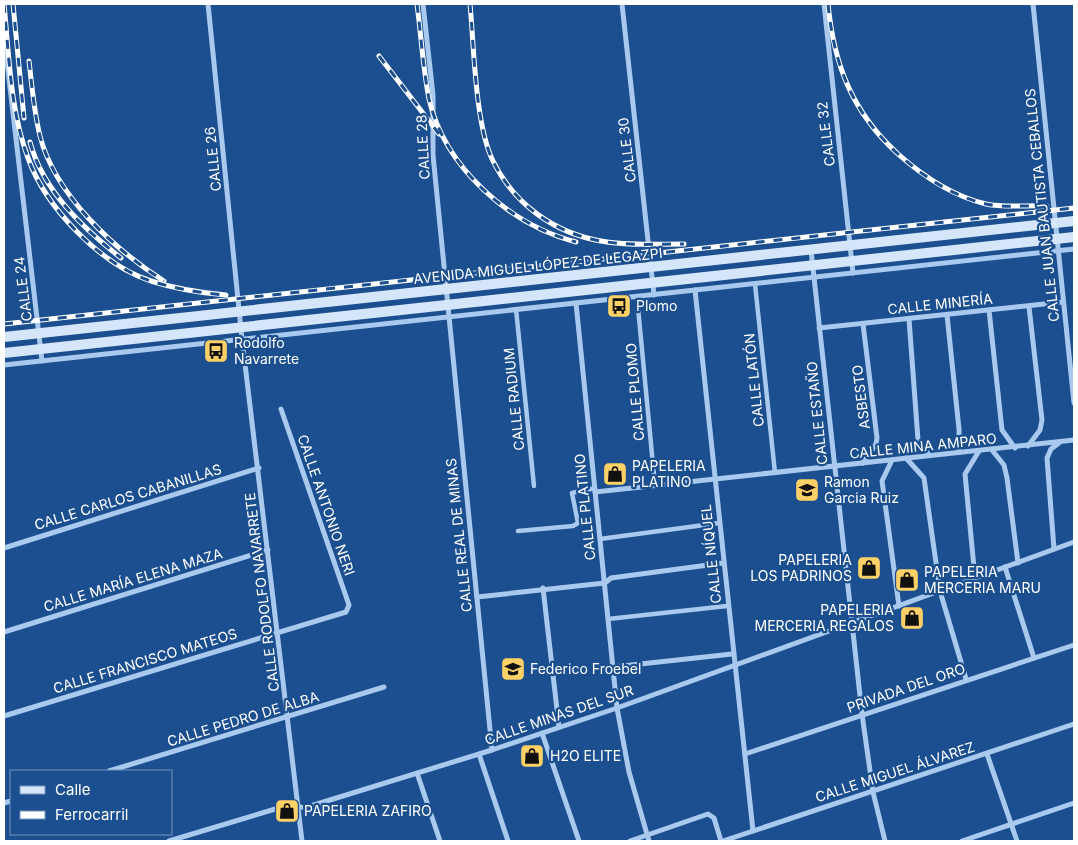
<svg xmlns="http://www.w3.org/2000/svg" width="1078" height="845" viewBox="0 0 1078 845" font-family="Inter,sans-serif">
	<rect width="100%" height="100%" fill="#1b4f8f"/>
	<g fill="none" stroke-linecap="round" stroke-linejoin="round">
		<!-- pedestrian -->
		<g stroke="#a9c9ee" stroke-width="4.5">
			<polyline points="755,284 775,473"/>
			<polyline points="637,297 655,486"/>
			<polyline points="516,309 534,486"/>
			<polyline points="518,531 573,526 578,523 572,493 595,488"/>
			<polyline points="600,539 719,523"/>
			<polyline points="608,619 727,606"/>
		</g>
		<!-- minor -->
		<g stroke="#a9c9ee" stroke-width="5">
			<polyline points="208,4 242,339 302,841"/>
			<polyline points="423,4 433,95 433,155 492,750"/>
			<polyline points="622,4 654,295"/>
			<polyline points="824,4 853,273"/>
			<polyline points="1033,4 1074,403"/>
			<polyline points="4,36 42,361"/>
			<polyline points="811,250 862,714 873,792 885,841"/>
			<polyline points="695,290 753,831"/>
			<polyline points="576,303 617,708 629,772 649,841"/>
			<polyline points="989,310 1002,430 1015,448"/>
			<polyline points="947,315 959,429 959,452"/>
			<polyline points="909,319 918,440 929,455"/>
			<polyline points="819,328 1063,302"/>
			<polyline points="4,365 1074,249"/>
			<polyline points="1028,446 1040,430 1042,420 1029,307"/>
			<polyline points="992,450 1004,465 1007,478 1018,563"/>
			<polyline points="906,458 924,478 940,591 966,679"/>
			<polyline points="892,460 882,481 899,606"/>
			<polyline points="863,463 876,444 877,438 863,324"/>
			<polyline points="595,492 1074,440"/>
			<polyline points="4,548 259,468"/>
			<polyline points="1054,549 1047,458 1051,449 1059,443"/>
			<polyline points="1005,567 1034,658"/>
			<polyline points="975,578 965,474 979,451"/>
			<polyline points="543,588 559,727"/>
			<polyline points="477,597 605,583 611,578 723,563"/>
			<polyline points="4,632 268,550"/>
			<polyline points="613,667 732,654"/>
			<polyline points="4,716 346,612 349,605 281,409"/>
			<polyline points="542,733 579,841"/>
			<polyline points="479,754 508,841"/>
			<polyline points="745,754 1074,645"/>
			<polyline points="987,754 1017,841"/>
			<polyline points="109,771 384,687"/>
			<polyline points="417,773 440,841"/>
			<polyline points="4,803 11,801"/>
			<polyline points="169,841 292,804 304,808 492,750 617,708 1074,542"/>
			<polyline points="630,841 708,814 714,818 721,841"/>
			<polyline points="723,841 1074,724"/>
			<polyline points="962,841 1074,803"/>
		</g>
		<!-- secondary -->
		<g stroke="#d6e6fa" stroke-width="10">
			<polyline points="4,337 1074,221"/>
			<polyline points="4,353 1074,237"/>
		</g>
		<defs>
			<g id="rail">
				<path d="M4,4C9,54 10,110 28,158C46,208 101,265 151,281C176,289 201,293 226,295"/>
				<polyline points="13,4 24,118"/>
				<path d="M417,4C421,35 423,68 429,99C445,168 510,225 576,242"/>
				<path d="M470,4C474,46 475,125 493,161C514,204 554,233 601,241C628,246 657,244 684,244"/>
				<path d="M828,4C834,65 852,112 898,154C924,177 952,196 986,204C1004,208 1028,205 1047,206"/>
				<polyline points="379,56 439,134"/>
				<path d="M29,61C32,86 34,112 40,136C55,195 115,250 164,281"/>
				<path d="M30,142C43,191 83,228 121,258"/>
				<polyline points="4,324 1074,208"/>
			</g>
		</defs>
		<!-- rail casing -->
		<use href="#rail" stroke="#fff" stroke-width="5"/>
		<!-- rail -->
		<use href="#rail" stroke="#1b4f8f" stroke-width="3" stroke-dasharray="9" stroke-linecap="butt"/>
	</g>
	<!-- icons -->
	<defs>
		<symbol id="bus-square" viewBox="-11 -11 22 22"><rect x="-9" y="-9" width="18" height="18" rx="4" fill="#ffd166" stroke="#1b4f8f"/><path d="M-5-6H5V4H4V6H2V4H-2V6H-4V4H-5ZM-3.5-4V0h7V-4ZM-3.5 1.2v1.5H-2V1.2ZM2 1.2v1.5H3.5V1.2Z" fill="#111"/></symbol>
		<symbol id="shop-square" viewBox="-11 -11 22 22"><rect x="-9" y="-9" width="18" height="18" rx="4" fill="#ffd166" stroke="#1b4f8f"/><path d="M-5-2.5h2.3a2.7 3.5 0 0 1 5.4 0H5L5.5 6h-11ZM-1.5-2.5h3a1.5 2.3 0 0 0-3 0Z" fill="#111"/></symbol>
		<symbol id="school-square" viewBox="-11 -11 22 22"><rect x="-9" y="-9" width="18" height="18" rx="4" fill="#ffd166" stroke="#1b4f8f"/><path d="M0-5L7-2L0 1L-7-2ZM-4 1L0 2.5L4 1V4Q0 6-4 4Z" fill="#111"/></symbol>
	</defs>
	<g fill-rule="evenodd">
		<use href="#bus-square" x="605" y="292" width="28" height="28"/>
		<use href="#bus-square" x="202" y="337" width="28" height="28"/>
		<use href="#shop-square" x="601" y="460" width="28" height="28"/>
		<use href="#school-square" x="793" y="476" width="28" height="28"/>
		<use href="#shop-square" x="855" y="554" width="28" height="28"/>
		<use href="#shop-square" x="893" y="566" width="28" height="28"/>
		<use href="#shop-square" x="898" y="604" width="28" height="28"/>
		<use href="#school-square" x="499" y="655" width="28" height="28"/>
		<use href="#shop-square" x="518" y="742" width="28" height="28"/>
		<use href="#shop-square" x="273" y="797" width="28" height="28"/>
	</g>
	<g text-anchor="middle" stroke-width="4.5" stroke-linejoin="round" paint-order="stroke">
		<!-- street labels -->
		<g font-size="14" fill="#fff" stroke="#1b4f8f">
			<text transform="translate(826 134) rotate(-97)" y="5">CALLE 32</text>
			<text transform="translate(423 147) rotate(-93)" y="5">CALLE 28</text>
			<text transform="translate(627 150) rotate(-97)" y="5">CALLE 30</text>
			<text transform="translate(213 159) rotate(-96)" y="5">CALLE 26</text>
			<text transform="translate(1042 205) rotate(-96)" y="5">CALLE JUAN BAUTISTA CEBALLOS</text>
			<text transform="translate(538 266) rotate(-6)" y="5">AVENIDA MIGUEL LÓPEZ DE LEGAZPI</text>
			<text transform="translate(23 289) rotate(-97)" y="5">CALLE 24</text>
			<text transform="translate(940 304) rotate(-6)" y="5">CALLE MINERÍA</text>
			<text transform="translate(754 380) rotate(-96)" y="5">CALLE LATÓN</text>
			<text transform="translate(635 392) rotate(-95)" y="5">CALLE PLOMO</text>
			<text transform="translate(861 397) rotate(-97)" y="5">ASBESTO</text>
			<text transform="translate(514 399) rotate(-96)" y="5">CALLE RADIUM</text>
			<text transform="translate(817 413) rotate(-96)" y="5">CALLE ESTAÑO</text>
			<text transform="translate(923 446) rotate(-6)" y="5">CALLE MINA AMPARO</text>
			<text transform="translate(128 497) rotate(-17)" y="5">CALLE CARLOS CABANILLAS</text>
			<text transform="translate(326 505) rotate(71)" y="5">CALLE ANTONIO NERI</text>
			<text transform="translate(585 507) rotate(-96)" y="5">CALLE PLATINO</text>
			<text transform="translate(459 535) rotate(-96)" y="5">CALLE REAL DE MINAS</text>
			<text transform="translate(711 554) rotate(-96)" y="5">CALLE NÍQUEL</text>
			<text transform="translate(133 580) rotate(-17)" y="5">CALLE MARÍA ELENA MAZA</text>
			<text transform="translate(262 592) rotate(-97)" y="5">CALLE RODOLFO NAVARRETE</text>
			<text transform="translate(145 661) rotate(-17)" y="5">CALLE FRANCISCO MATEOS</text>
			<text transform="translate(906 688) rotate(-19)" y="5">PRIVADA DEL ORO</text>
			<text transform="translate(559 715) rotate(-19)" y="5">CALLE MINAS DEL SUR</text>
			<text transform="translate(243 719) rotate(-17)" y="5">CALLE PEDRO DE ALBA</text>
			<text transform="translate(895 772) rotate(-18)" y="5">CALLE MIGUEL ÁLVAREZ</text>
		</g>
		<!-- poi labels -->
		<g font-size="14" fill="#fff" stroke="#1b4f8f" text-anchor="start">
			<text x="636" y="311">Plomo</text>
			<text x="234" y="348">Rodolfo<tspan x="234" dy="16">Navarrete</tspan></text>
			<text x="632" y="471">PAPELERIA<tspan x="632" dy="16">PLATINO</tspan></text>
			<text x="824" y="487">Ramon<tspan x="824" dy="16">Garcia Ruiz</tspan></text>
			<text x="852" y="565" text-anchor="end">PAPELERIA<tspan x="852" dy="16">LOS PADRINOS</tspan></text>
			<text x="924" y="577">PAPELERIA<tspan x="924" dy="16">MERCERIA MARU</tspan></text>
			<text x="894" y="615" text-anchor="end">PAPELERIA<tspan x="894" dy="16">MERCERIA REGALOS</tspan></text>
			<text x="530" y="674">Federico Froebel</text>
			<text x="550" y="761">H2O ELITE</text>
			<text x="304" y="816">PAPELERIA ZAFIRO</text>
		</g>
	</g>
	<!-- border -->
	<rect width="1078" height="845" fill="none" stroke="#ffffff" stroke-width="10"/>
	<!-- legend -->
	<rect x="10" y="770" width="162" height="65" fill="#1b4f8f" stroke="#7695bc"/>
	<rect x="20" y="786" width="25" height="8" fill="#d6e6fa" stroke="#7695bc"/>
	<text x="55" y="795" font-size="15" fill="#ffffff">Calle</text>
	<rect x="20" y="811" width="25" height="8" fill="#ffffff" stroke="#7695bc"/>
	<text x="55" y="820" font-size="15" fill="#ffffff">Ferrocarril</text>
</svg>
